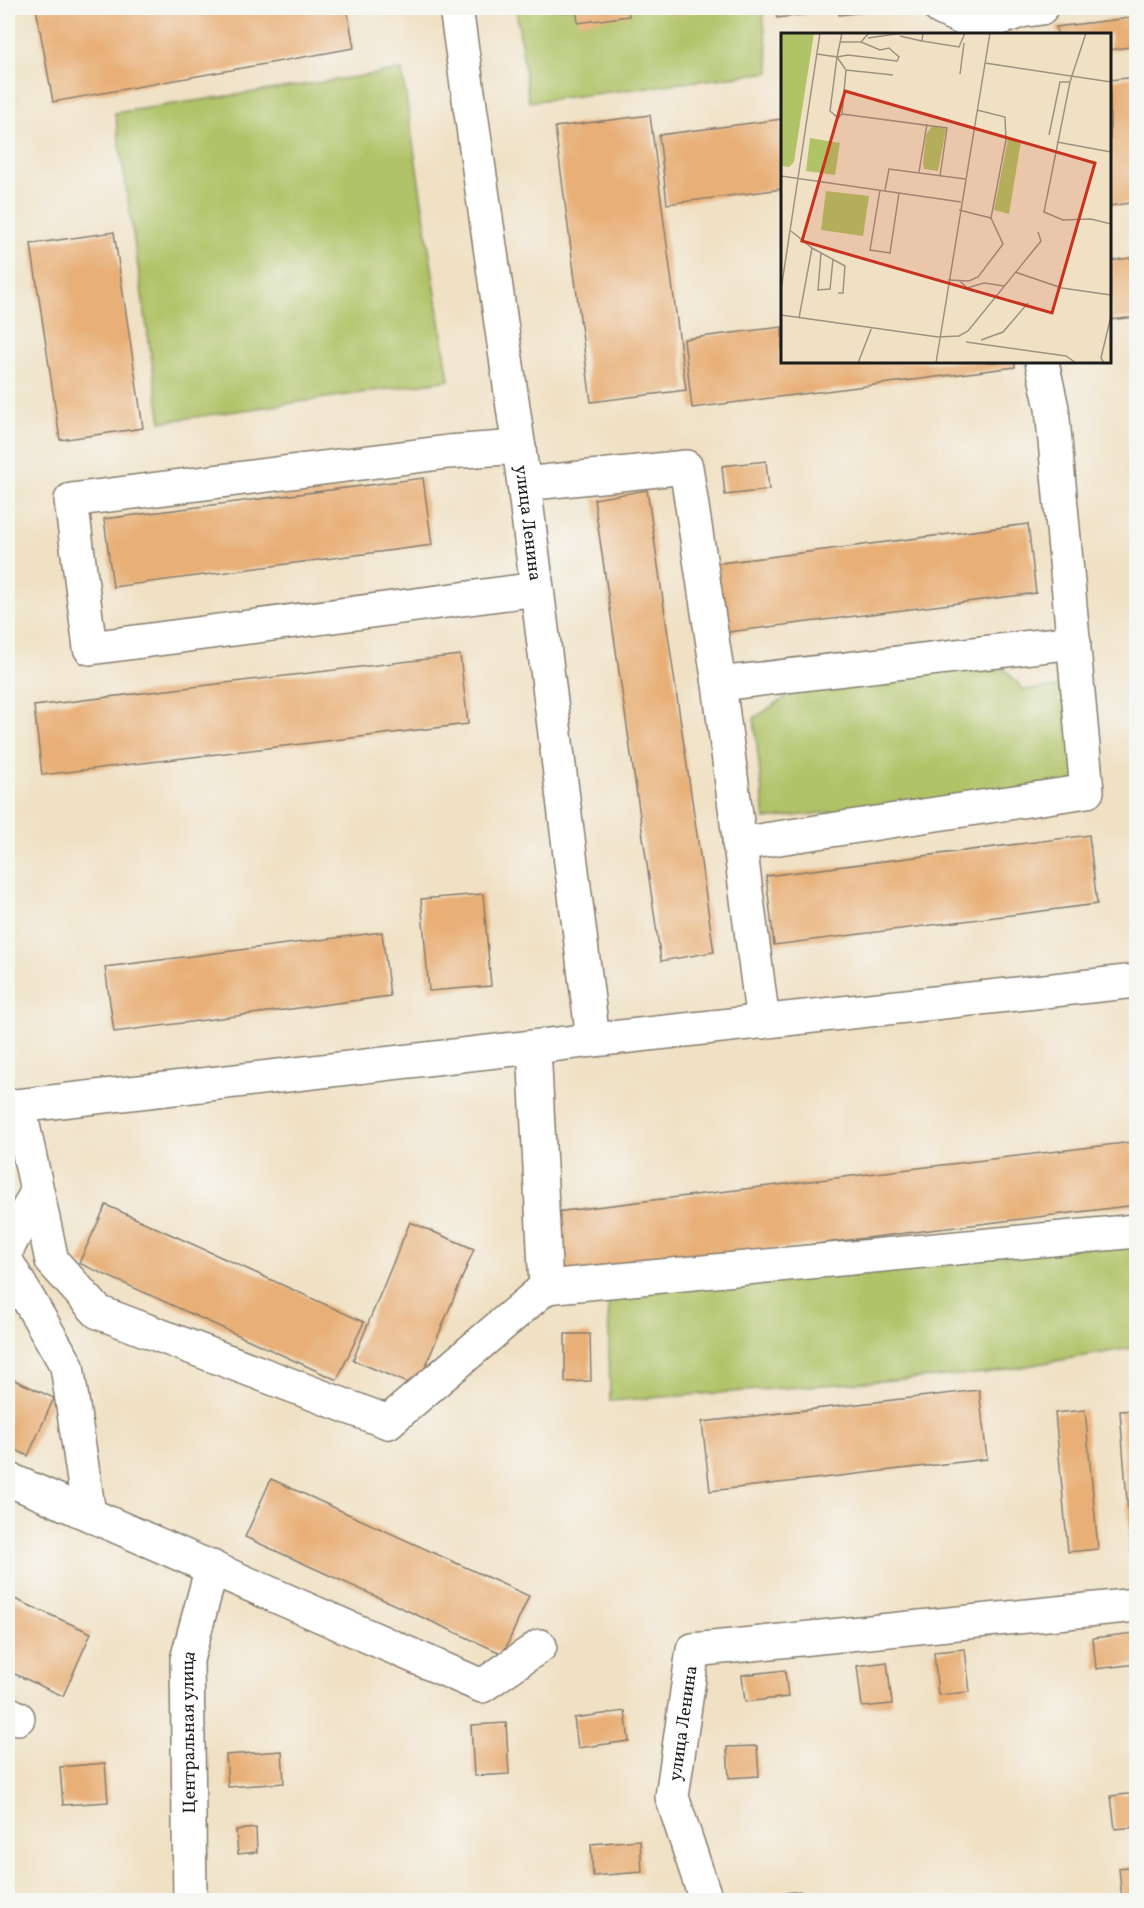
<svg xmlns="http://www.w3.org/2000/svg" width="1144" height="1908" viewBox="0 0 1144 1908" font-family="Vollkorn,serif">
	<rect width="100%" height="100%" fill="#f6f6f2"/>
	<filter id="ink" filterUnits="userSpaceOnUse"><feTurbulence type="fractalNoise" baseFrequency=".0167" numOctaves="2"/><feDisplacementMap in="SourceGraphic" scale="12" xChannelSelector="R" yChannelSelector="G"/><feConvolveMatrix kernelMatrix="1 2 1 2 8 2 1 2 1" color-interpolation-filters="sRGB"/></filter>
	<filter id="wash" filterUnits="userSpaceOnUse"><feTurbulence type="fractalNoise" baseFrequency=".008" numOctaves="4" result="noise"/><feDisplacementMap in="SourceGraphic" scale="24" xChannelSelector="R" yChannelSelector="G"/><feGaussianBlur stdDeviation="1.35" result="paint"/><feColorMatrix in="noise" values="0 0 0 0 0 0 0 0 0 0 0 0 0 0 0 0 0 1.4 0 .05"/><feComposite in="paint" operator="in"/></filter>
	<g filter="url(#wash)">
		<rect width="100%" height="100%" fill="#f0e1c4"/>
		<!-- green -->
		<g fill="#b1c367" stroke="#667042" stroke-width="1.5">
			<polygon points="516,8 762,8 770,72 529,102"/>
			<polygon points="402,70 449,380 161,422 115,113"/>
			<polygon points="997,661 1024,690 1070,686 1079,787 765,819 754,718 792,693"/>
			<polygon points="1135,1242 1136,1347 986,1373 610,1401 608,1292"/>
		</g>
		<g id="blocks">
			<!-- building -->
			<g fill="#e8af76">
				<polygon points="36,8 347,8 354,48 53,102"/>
				<polygon points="576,8 628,8 629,16 578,23"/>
				<polygon points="675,8 720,8 720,9 676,15"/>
				<polygon points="775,8 809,8 810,14 777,18"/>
				<polygon points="838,8 890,8 890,9 839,15"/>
				<polygon points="1136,17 1136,46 1110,50 1110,34 1057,34 1056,27"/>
				<polygon points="1136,77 1136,202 1110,206 1110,80"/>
				<polygon points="650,115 686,390 591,402 555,127"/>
				<polygon points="782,119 782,189 667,204 659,135"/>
				<polygon points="114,232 143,428 60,440 31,244"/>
				<polygon points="1136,257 1136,317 1110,320 1110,261"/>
				<polygon points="782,327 782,362 1015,362 1015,367 692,408 684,339"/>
				<polygon points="766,461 769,490 725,495 722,466"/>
				<polygon points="423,478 432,545 113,587 104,519"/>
				<polygon points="647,490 714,952 661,961 594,499"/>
				<polygon points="1028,524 1036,593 713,634 705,565"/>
				<polygon points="460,655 468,724 42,775 34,706"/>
				<polygon points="1089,835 1097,904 774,945 766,876"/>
				<polygon points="483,894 491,986 429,991 421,899"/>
				<polygon points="382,932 390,996 114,1032 105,967"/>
				<polygon points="1132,1142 1136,1179 1136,1205 555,1276 547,1213"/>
				<polygon points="106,1205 364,1322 337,1380 79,1263"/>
				<polygon points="410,1222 474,1249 417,1387 353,1360"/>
				<polygon points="565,1334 590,1334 591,1381 565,1382"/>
				<polygon points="8,1377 54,1398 28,1456 8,1446"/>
				<polygon points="979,1390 987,1459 710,1491 702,1422"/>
				<polygon points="1085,1410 1098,1549 1068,1552 1055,1413"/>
				<polygon points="1136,1410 1136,1551 1131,1552 1120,1411"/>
				<polygon points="271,1479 529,1596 503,1654 245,1537"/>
				<polygon points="8,1596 91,1633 63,1696 8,1671"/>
				<polygon points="1134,1633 1136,1664 1096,1669 1093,1638"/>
				<polygon points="965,1649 970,1692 938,1695 934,1652"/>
				<polygon points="887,1662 892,1704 862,1707 857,1666"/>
				<polygon points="785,1670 788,1697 745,1702 742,1675"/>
				<polygon points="625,1711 629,1741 578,1748 574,1718"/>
				<polygon points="506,1723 509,1774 474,1776 471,1725"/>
				<polygon points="757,1746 759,1776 729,1778 727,1747"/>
				<polygon points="282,1751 284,1783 228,1787 226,1755"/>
				<polygon points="105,1763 108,1802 63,1805 60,1767"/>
				<polygon points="1136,1793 1136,1827 1115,1829 1111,1796"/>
				<polygon points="256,1828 257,1852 238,1854 236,1830"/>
				<polygon points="640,1840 642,1872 593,1876 591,1844"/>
				<polygon points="1136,1866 1136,1900 1122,1900 1119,1868"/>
				<polygon points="800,1891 801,1900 763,1900 763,1896"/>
			</g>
		</g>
	</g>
	<g filter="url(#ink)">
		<use href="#blocks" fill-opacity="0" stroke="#867e70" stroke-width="1.5"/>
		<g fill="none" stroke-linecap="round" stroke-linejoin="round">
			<defs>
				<g id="minor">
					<path id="s1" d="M456,8L524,484L593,1040"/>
					<polyline points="940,8 978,26 1021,11 1041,8"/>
					<polyline points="519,447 448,452 71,500 90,648 537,589"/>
					<polyline points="524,484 686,467 719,684 763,1022"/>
					<polyline points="719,684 1074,642"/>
					<polyline points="739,844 1087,791 1052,408 1042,362"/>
					<polyline points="534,1047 546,1287 1136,1231"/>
					<polyline points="19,1106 52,1261 98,1312 388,1422 546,1287"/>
					<polyline points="8,1107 593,1040 1136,981"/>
					<polyline points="8,1247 37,1192"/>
					<polyline points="8,1264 67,1366 89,1514"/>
					<polyline points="8,1479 482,1686 540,1646"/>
					<polyline points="8,1713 18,1718"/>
					<path id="s2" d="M190,1900L187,1660L212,1567"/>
					<path id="s3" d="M706,1900L672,1797L693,1650L1136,1605"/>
				</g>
			</defs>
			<!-- minor casing -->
			<use href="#minor" stroke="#867e70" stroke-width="36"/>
			<!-- minor -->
			<use href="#minor" stroke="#fff" stroke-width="33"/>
		</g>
	</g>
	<g text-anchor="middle" stroke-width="4.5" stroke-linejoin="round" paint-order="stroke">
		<!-- street labels -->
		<g font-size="18" fill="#1c1c1c" stroke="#f6f6f2">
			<text dy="6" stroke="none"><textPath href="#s1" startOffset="520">улица Ленина</textPath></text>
			<text dy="6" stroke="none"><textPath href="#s3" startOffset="183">улица Ленина</textPath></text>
			<text dy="6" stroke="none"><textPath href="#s2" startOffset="168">Центральная улица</textPath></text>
		</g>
	</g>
	<!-- overview -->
	<g transform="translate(781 33)">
		<rect width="330" height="330" fill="#f0e1c4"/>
		<path d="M0,0H33L13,129L8,134L0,133ZM151,93L165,96L157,138L143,136L142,130L145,102ZM29,105L59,110L54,142L25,138ZM227,106L240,108L228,181L213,177ZM45,158L88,163L82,203L40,197Z" fill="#b1c367"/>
		<path fill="none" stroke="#9b9281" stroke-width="1.5" d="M305,0L289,49L263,179L282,187L310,186L330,191M119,3L141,8L142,0M87,5L122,0M141,8L178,14L184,0M59,9H80L88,0M36,21L56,24L49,78L57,85L61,81L65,37L56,24L61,0M56,24L67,22L116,28L118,24L108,15L99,17L80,9M204,30L330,49M65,37L112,42M179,41L183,10M61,81L166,95L159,143M268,102L279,49H289M276,109L330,119M138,139L146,91M0,143L180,169M99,157L89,217L109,220L118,160M104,157L108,136L184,146M178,177L210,185L225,107L224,84L196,77M10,198L31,215L64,233L62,260H57M40,220L37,257L49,256L52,226M234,239L281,255L330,262M167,247L188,248L197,244L222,211L210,185M179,248L186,255L203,250L223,253M0,257L39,0M0,282L157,304L178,303L187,298L260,208L257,199M18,285L31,215M200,307L222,299L247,270M185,309L285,323L295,330M77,330L91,294M155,330L209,0M323,330L320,325L330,283"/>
		<path fill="#c8321e" fill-opacity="0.15" stroke="#c8321e" stroke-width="3" d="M64,58L314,130L271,280L21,208Z"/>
		<rect width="330" height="330" fill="none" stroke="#1c1c1c" stroke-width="3"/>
	</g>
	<!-- margin -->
	<rect width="1144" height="1908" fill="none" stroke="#f6f6f2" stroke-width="30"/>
</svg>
